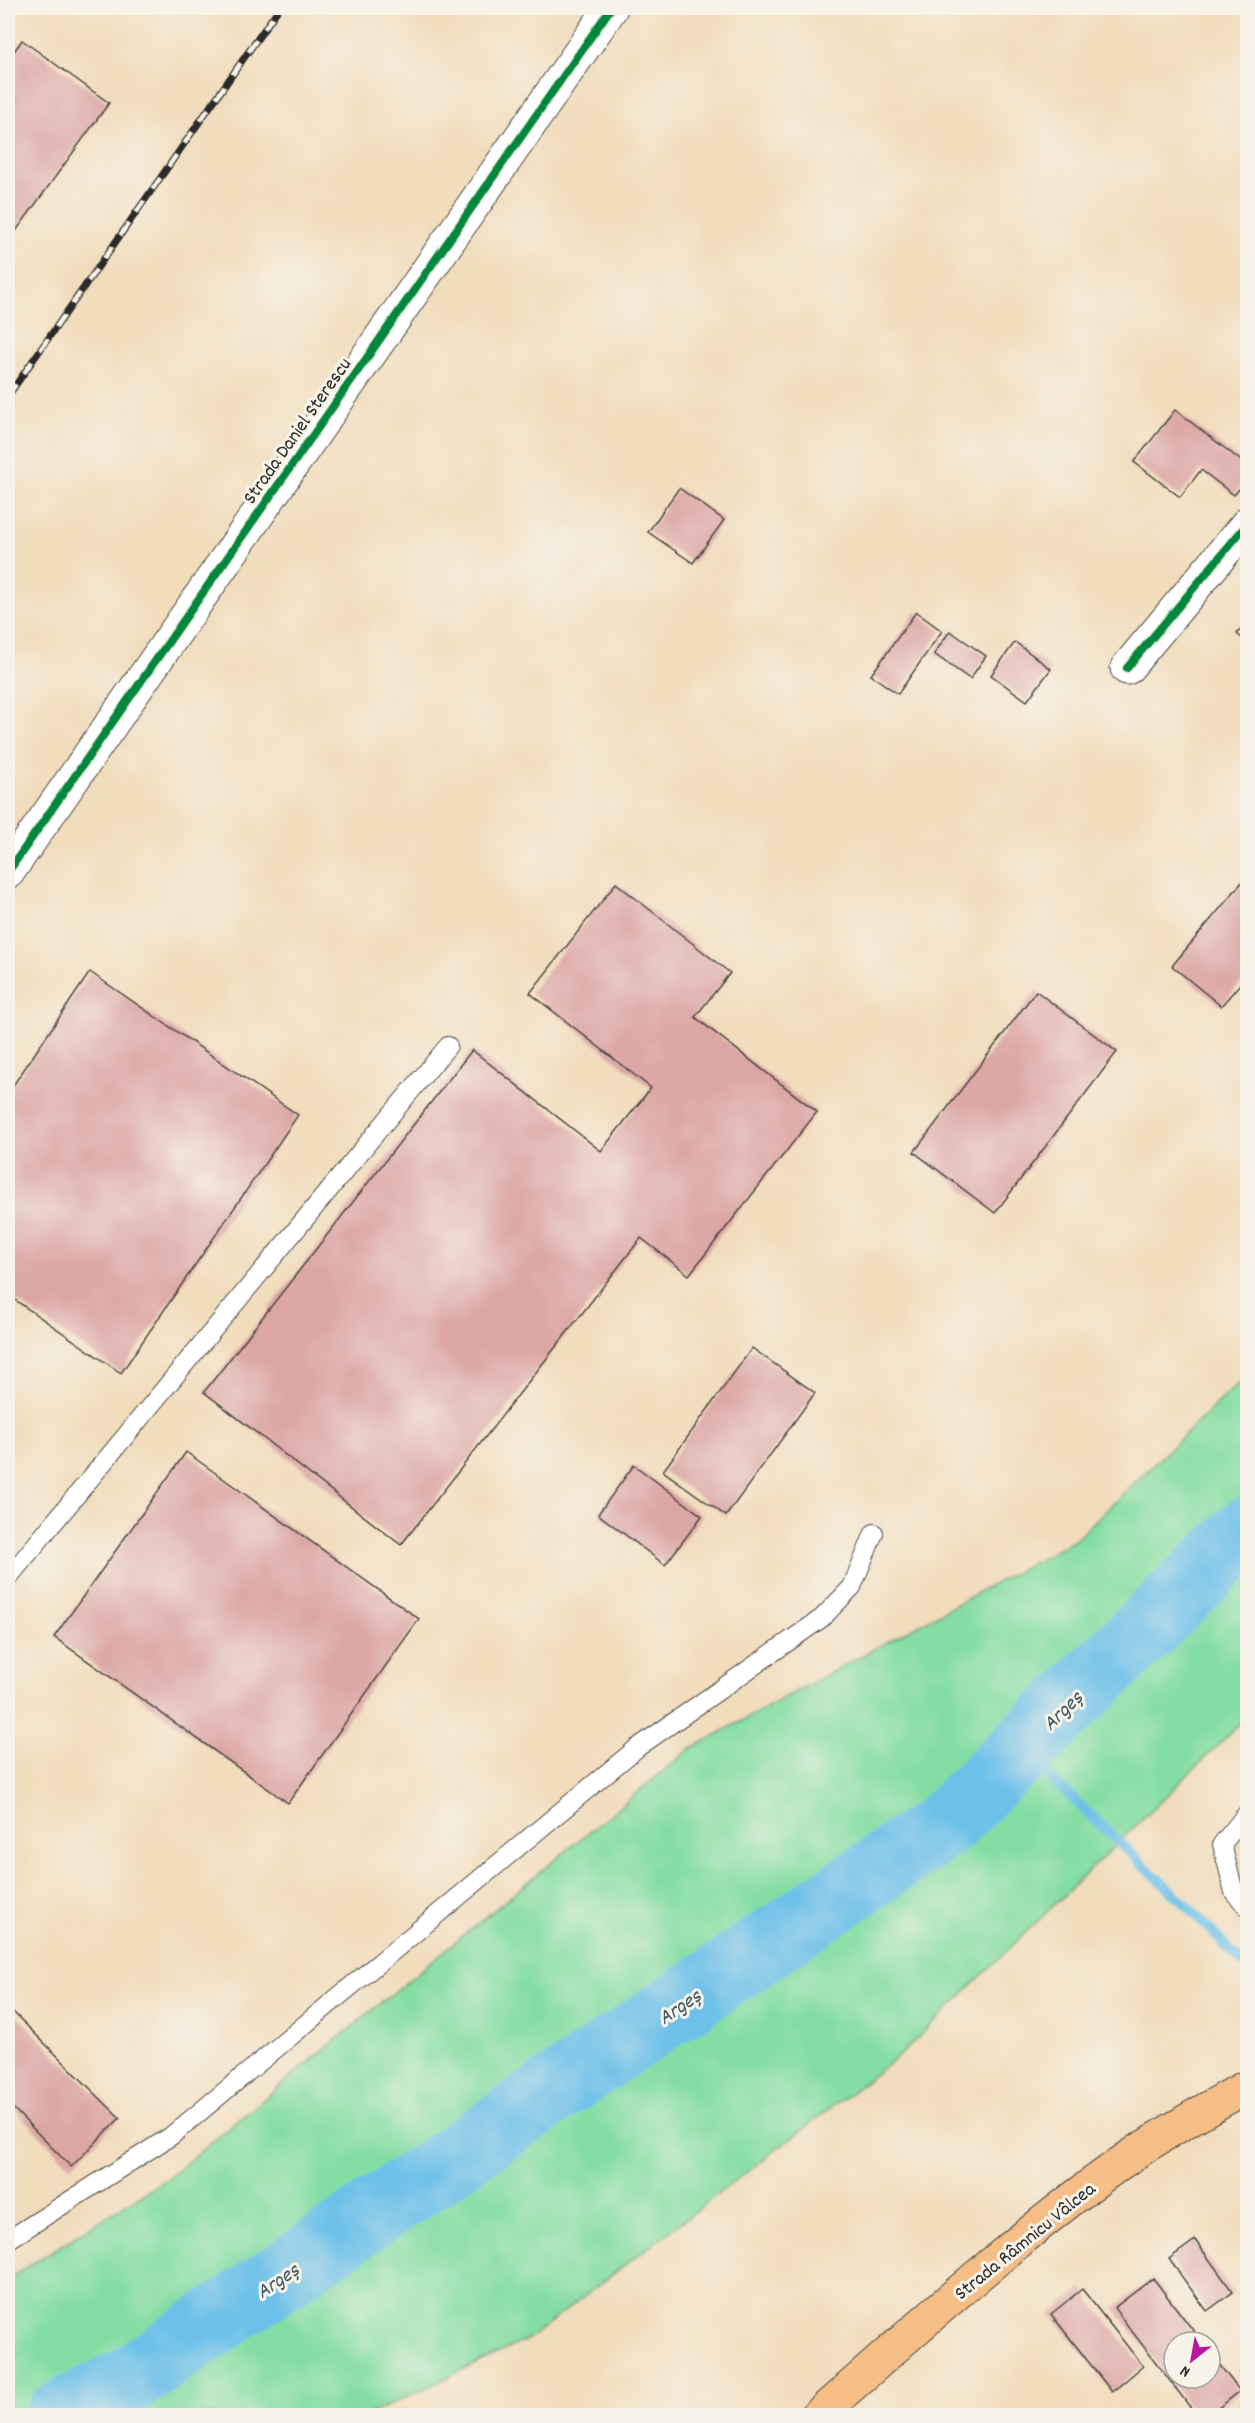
<svg xmlns="http://www.w3.org/2000/svg" width="1255" height="2423" viewBox="0 0 1255 2423" font-family="Dekko,sans-serif">
	<rect width="100%" height="100%" fill="#f7f3e8"/>
	<filter id="ink" filterUnits="userSpaceOnUse"><feTurbulence type="fractalNoise" baseFrequency=".0167" numOctaves="2"/><feDisplacementMap in="SourceGraphic" scale="12" xChannelSelector="R" yChannelSelector="G"/><feConvolveMatrix kernelMatrix="1 2 1 2 8 2 1 2 1" color-interpolation-filters="sRGB"/></filter>
	<filter id="wash" filterUnits="userSpaceOnUse"><feTurbulence type="fractalNoise" baseFrequency=".008" numOctaves="4" result="noise"/><feDisplacementMap in="SourceGraphic" scale="24" xChannelSelector="R" yChannelSelector="G"/><feGaussianBlur stdDeviation="1.35" result="paint"/><feColorMatrix in="noise" values="0 0 0 0 0 0 0 0 0 0 0 0 0 0 0 0 0 1.4 0 .05"/><feComposite in="paint" operator="in"/></filter>
	<g filter="url(#wash)">
		<rect width="100%" height="100%" fill="#f1dcbb"/>
		<!-- green -->
		<polygon fill="#83dda3" stroke="#578467" stroke-width="1.5" points="1247,1375 1247,1717 900,2055 528,2339 368,2415 8,2415 8,2279 168,2178 690,1749 1075,1540"/>
		<g fill="none" stroke-linecap="round" stroke-linejoin="round">
			<!-- stream -->
			<polyline stroke="#6cc0e9" stroke-width="10" points="1021,1750 1189,1908 1248,1969"/>
			<!-- river -->
			<polyline stroke="#6cc0e9" stroke-width="68" points="59,2416 125,2383 942,1826 1248,1530"/>
		</g>
		<g id="blocks">
			<!-- building -->
			<g fill="#dca6a4">
				<polygon points="22,40 109,103 8,242 8,60"/>
				<polygon points="1175,410 1248,466 1248,479 1234,495 1201,470 1180,497 1134,462"/>
				<polygon points="679,488 724,520 693,563 648,532"/>
				<polygon points="916,612 942,631 898,694 871,675"/>
				<polygon points="1248,622 1248,643 1237,634"/>
				<polygon points="950,631 986,656 970,679 934,654"/>
				<polygon points="1015,642 1051,669 1027,701 991,675"/>
				<polygon points="1248,875 1248,975 1221,1006 1172,966"/>
				<polygon points="616,883 730,973 695,1017 817,1112 689,1275 641,1238 401,1545 204,1392 472,1050 601,1151 651,1088 530,993"/>
				<polygon points="90,972 298,1115 121,1373 8,1295 8,1093"/>
				<polygon points="1036,991 1117,1052 995,1213 914,1152"/>
				<polygon points="752,1348 815,1393 726,1516 663,1471"/>
				<polygon points="186,1452 419,1619 288,1803 54,1637"/>
				<polygon points="634,1465 702,1516 665,1565 598,1514"/>
				<polygon points="9,2008 120,2118 71,2167 8,2103 8,2010"/>
				<polygon points="1195,2240 1233,2292 1207,2311 1169,2259"/>
				<polygon points="1153,2278 1202,2342 1174,2342 1174,2378 1210,2378 1210,2353 1240,2391 1208,2416 1197,2416 1114,2308"/>
				<polygon points="1082,2289 1143,2366 1112,2392 1051,2314"/>
				<polygon points="1248,2366 1248,2383 1239,2373"/>
			</g>
		</g>
	</g>
	<g filter="url(#ink)">
		<use href="#blocks" fill-opacity="0" stroke="#494641" stroke-width="1.5"/>
		<g fill="none" stroke-linecap="round" stroke-linejoin="round">
			<defs>
				<g id="service">
					<polyline points="8,1578 448,1046"/>
					<polyline points="1248,1812 1222,1844 1234,1892 1248,1908"/>
					<polyline points="8,2240 171,2136 637,1748 822,1618 852,1587 874,1533"/>
				</g>
				<g id="minor">
					<polyline points="1127,668 1248,523"/>
					<polyline points="8,872 611,8"/>
				</g>
				<path id="primary" d="M817,2416C914,2331 1010,2243 1115,2167C1157,2137 1202,2111 1248,2086"/>
			</defs>
			<!-- service casing -->
			<use href="#service" stroke="#494641" stroke-width="20"/>
			<!-- minor casing -->
			<use href="#minor" stroke="#494641" stroke-width="35"/>
			<!-- primary casing -->
			<use href="#primary" stroke="#494641" stroke-width="35"/>
			<!-- service -->
			<use href="#service" stroke="#fff" stroke-width="18"/>
			<!-- minor -->
			<use href="#minor" stroke="#fff" stroke-width="33"/>
			<!-- primary -->
			<use href="#primary" stroke="#f5be86" stroke-width="33"/>
			<defs>
				<polyline id="rail" points="8,396 279,8"/>
			</defs>
			<!-- rail casing -->
			<use href="#rail" stroke="#2b2b2b" stroke-width="7"/>
			<!-- rail -->
			<use href="#rail" stroke="#f7f3e8" stroke-width="4.5" stroke-dasharray="14" stroke-linecap="butt"/>
			<defs>
				<g id="cycleway">
					<polyline points="1127,668 1248,523"/>
					<polyline points="8,872 611,8"/>
				</g>
			</defs>
			<!-- cycleway casing -->
			<use href="#cycleway" stroke="#f7f3e8" stroke-width="11"/>
			<!-- cycleway -->
			<use href="#cycleway" stroke="#00873e" stroke-width="8"/>
		</g>
	</g>
	<g text-anchor="middle" stroke-width="6" stroke-linejoin="round" paint-order="stroke">
		<!-- street labels -->
		<g font-size="20" fill="#2b2b2b" stroke="#f7f3e8">
			<text transform="translate(296 430) rotate(-55)" y="7">Strada Daniel Sterescu</text>
			<text transform="translate(1024 2240) rotate(-39)" y="7">Strada Râmnicu Vâlcea</text>
		</g>
		<!-- water labels -->
		<g font-size="21" font-style="italic" fill="#3e5864" stroke="#f7f3e8">
			<text transform="translate(1062 1710) rotate(-44)" y="7">Argeș</text>
			<text transform="translate(679 2006) rotate(-34)" y="7">Argeș</text>
			<text transform="translate(277 2280) rotate(-34)" y="7">Argeș</text>
		</g>
	</g>
	<!-- margin -->
	<rect width="1255" height="2423" fill="none" stroke="#f7f3e8" stroke-width="30"/>
	<!-- north arrow -->
	<g transform="translate(1192 2360) rotate(211)"><circle r="28" fill="#f7f3e8" stroke="#a5a39c" stroke-width="1.5"/>
	<path d="M0-4.5L10 22L0 15L-10 22Z" fill="#b5179e"/>
	<text y="-9" font-size="16" font-weight="bold" text-anchor="middle" fill="#2b2b2b">N</text>
	</g>
</svg>
